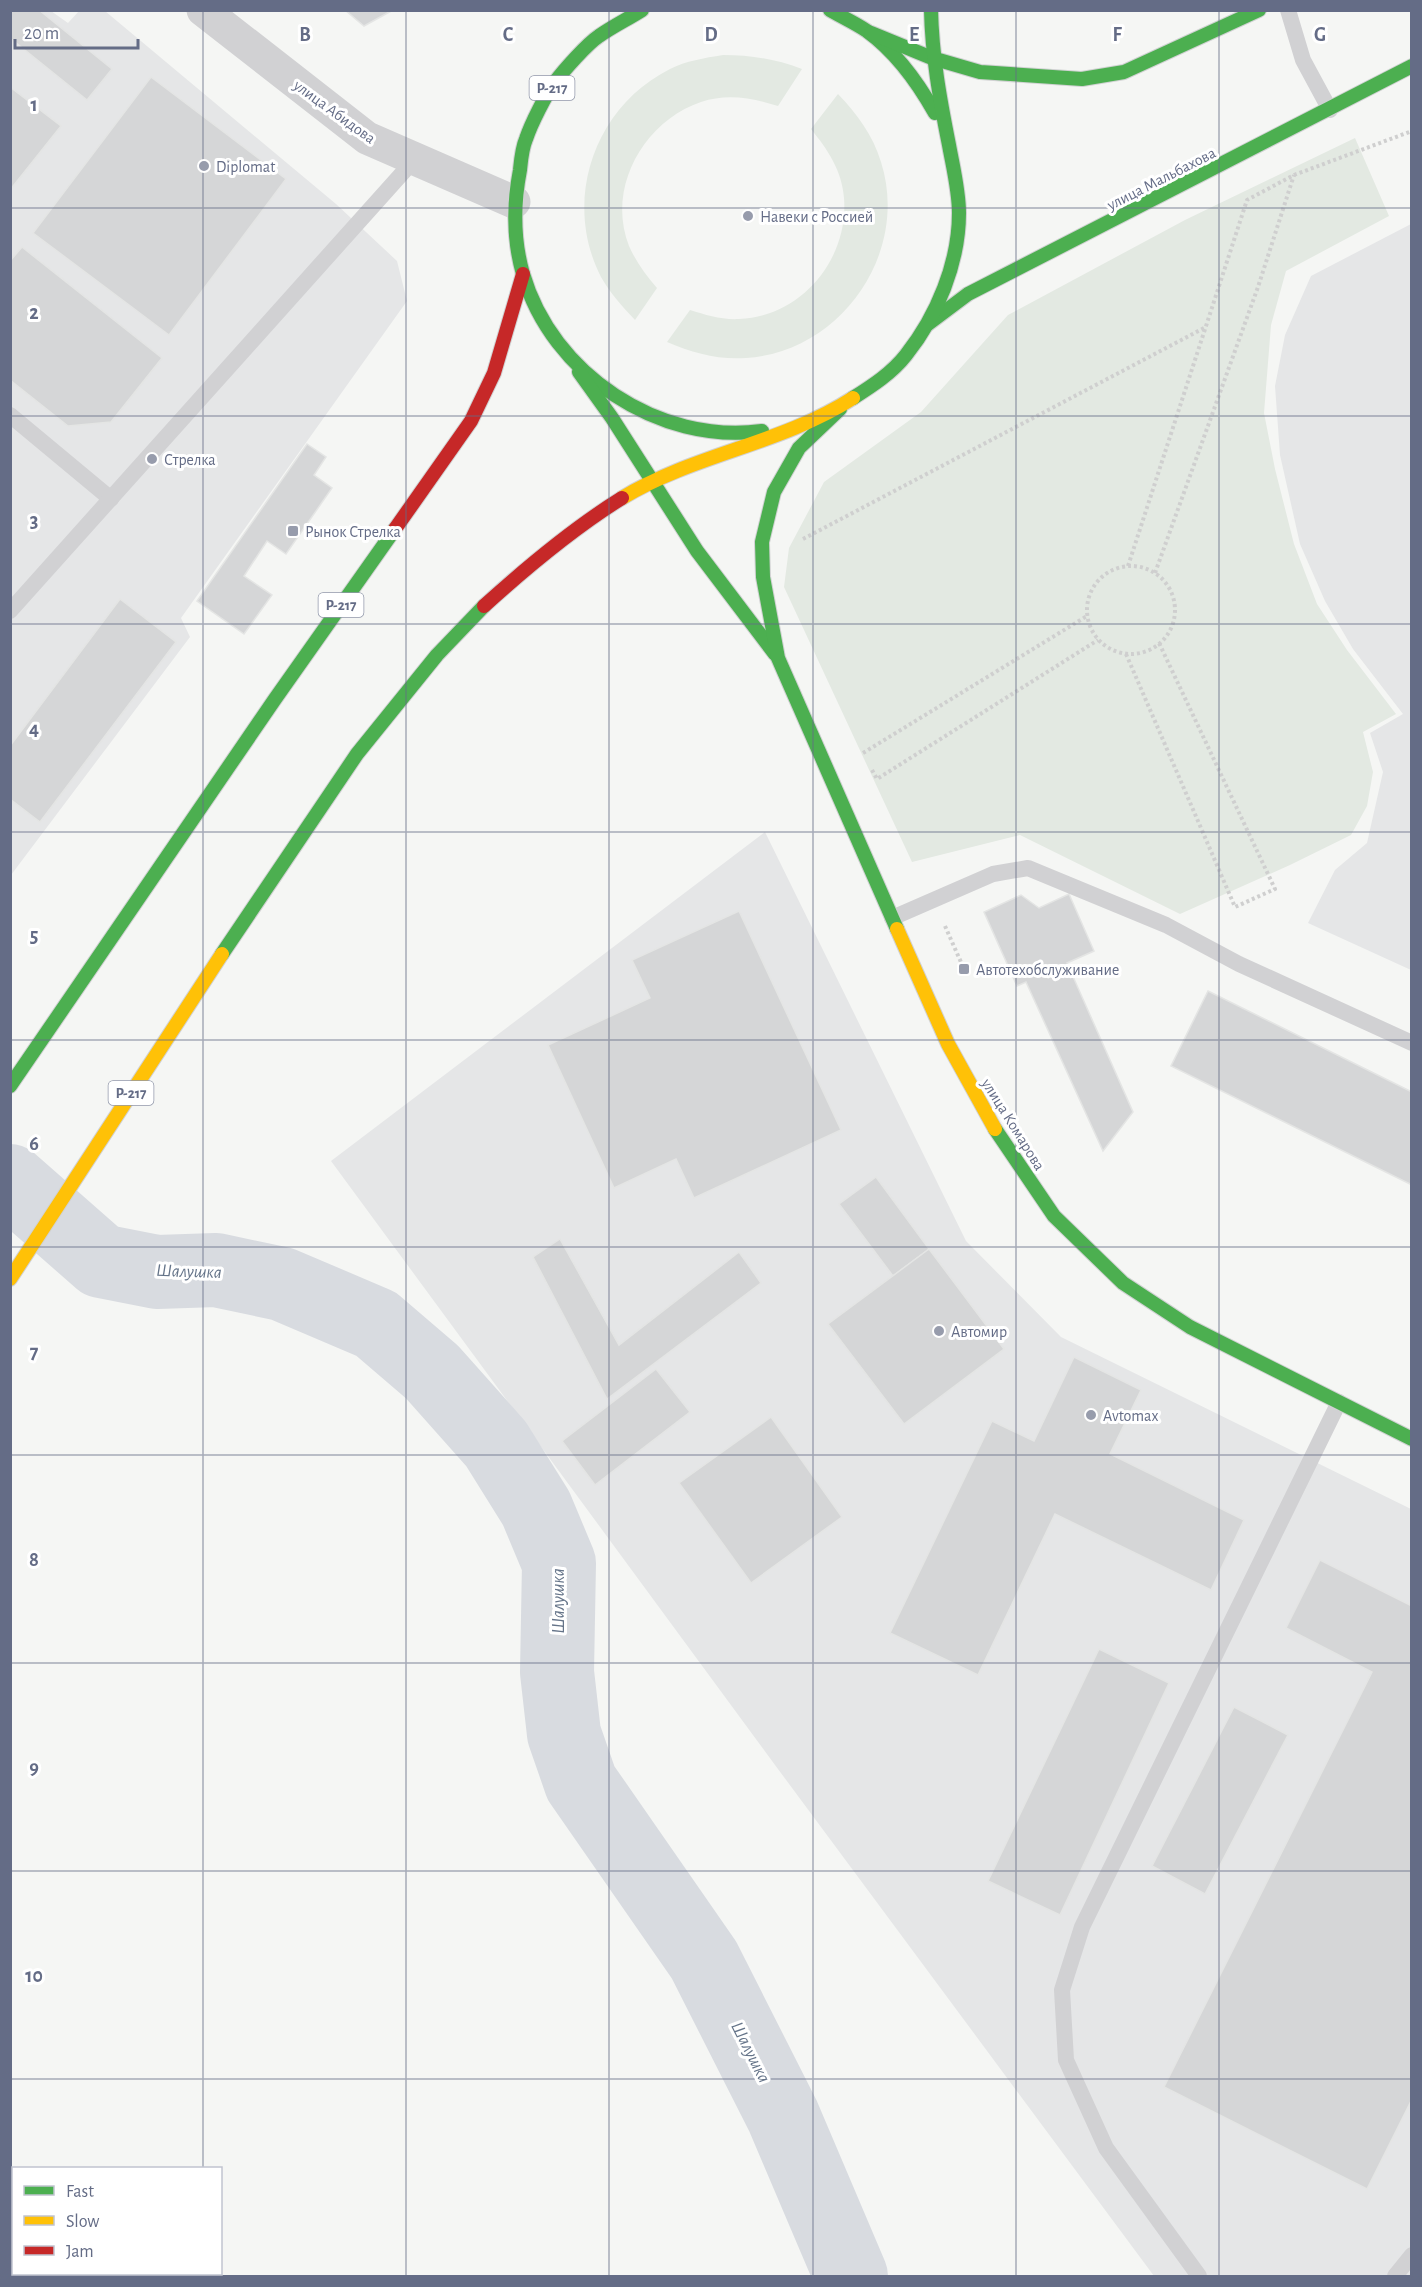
<svg xmlns="http://www.w3.org/2000/svg" width="1422" height="2287" viewBox="0 0 1422 2287" font-family="'Alegreya Sans',sans-serif">
	<rect width="100%" height="100%" fill="#f5f6f4"/>
	<!-- built -->
	<g fill="#e5e6e7">
		<polygon points="11,11 51,11 68,23 79,11 105,11 336,204 397,261 407,301 181,618 190,637 11,875"/>
		<polygon points="1411,224 1411,970 1308,923 1335,870 1367,843 1383,772 1370,733 1403,714 1353,649 1325,601 1300,544 1280,455 1275,386 1285,335 1311,276"/>
		<polygon points="765,832 966,1241 1061,1337 1411,1509 1411,2276 1154,2276 775,1765 331,1161"/>
	</g>
	<!-- green -->
	<g fill="#e3e9e2">
		<path d="M723,55C751,55 775,59 802,69L778,106C753,98 727,93 701,102C644,121 606,188 629,246C636,262 646,275 657,288L635,320C622,306 610,293 601,277C562,201 594,107 670,69C686,61 704,58 723,55Z"/>
		<path d="M838,94C857,114 873,135 881,162C910,253 841,352 746,358C718,360 693,353 667,342L690,310C706,315 722,320 739,319C801,317 849,259 844,198C842,171 828,150 811,129Z"/>
		<polygon points="1355,138 1389,216 1286,271 1271,325 1264,413 1275,469 1294,544 1317,604 1347,650 1396,714 1363,732 1373,772 1367,806 1351,835 1290,865 1180,914 1020,835 912,862 784,587 789,548 824,482 921,412 1008,315 1185,220"/>
	</g>
	<g fill="none" stroke-linecap="round" stroke-linejoin="round">
		<!-- river -->
		<polyline stroke="#d8dbe0" stroke-width="74" points="10,1181 101,1261 157,1272 216,1270 282,1284 376,1324 432,1372 496,1444 536,1508 559,1563 557,1672 564,1734 581,1783 704,1960 783,2116 851,2276"/>
	</g>
	<!-- building -->
	<g fill="#d5d6d7" stroke="#e4e5e4" stroke-width="1.5">
		<polygon points="10,10 39,10 112,69 87,100 10,38"/>
		<polygon points="345,10 393,10 364,26"/>
		<polygon points="151,77 286,179 169,335 33,233"/>
		<polygon points="10,87 61,126 10,190"/>
		<polygon points="22,247 162,358 111,422 68,426 10,380 10,261"/>
		<polygon points="307,444 326,457 314,475 332,488 286,554 267,541 244,576 272,595 244,634 197,601"/>
		<polygon points="120,599 176,642 40,822 10,799 10,746"/>
		<polygon points="1069,894 1094,951 1067,963 1133,1112 1103,1151 1026,982 1017,986 984,912 1021,895 1039,908"/>
		<polygon points="739,911 841,1130 694,1198 676,1159 614,1188 548,1045 650,998 632,960"/>
		<polygon points="1208,991 1412,1092 1412,1185 1171,1066"/>
		<polygon points="876,1177 929,1249 893,1276 839,1204"/>
		<polygon points="560,1239 619,1345 739,1252 761,1283 607,1399 533,1257"/>
		<polygon points="929,1249 1004,1349 904,1424 828,1324"/>
		<polygon points="1074,1357 1141,1390 1110,1454 1244,1520 1211,1590 1055,1514 978,1675 890,1633 992,1421 1034,1441"/>
		<polygon points="656,1369 690,1412 595,1485 562,1441"/>
		<polygon points="771,1417 842,1517 751,1583 679,1483"/>
		<polygon points="1320,1560 1412,1606 1412,2099 1367,2189 1164,2087 1372,1672 1286,1628"/>
		<polygon points="1099,1649 1169,1683 1060,1915 988,1881"/>
		<polygon points="1234,1707 1288,1735 1205,1894 1152,1866"/>
	</g>
	<g fill="none" stroke-linecap="round" stroke-linejoin="round">
		<defs>
			<g id="fast">
				<path d="M642,10C628,19 613,26 599,36C587,44 564,70 555,82C546,94 531,124 526,139C522,148 521,160 520,170C513,206 513,239 523,274C552,374 659,445 762,431"/>
				<path d="M830,10C842,17 855,23 867,31C896,52 917,81 935,113"/>
				<polyline points="871,33 932,58 980,72 1082,79 1124,72 1259,10"/>
				<polyline points="928,324 968,294 1412,66"/>
				<polyline points="579,372 612,418 697,551 775,654"/>
				<path d="M853,398C872,386 892,373 906,355C937,316 959,263 959,213C959,191 953,167 949,145C940,100 932,56 931,10"/>
				<polyline points="840,409 799,448 774,492 762,542 763,577 778,658 897,929"/>
				<polyline points="222,954 357,754 437,655 484,606"/>
				<polyline points="10,1086 275,699 395,529"/>
				<polyline points="995,1129 1054,1216 1123,1283 1190,1327 1412,1439"/>
			</g>
			<g id="slow">
				<path d="M622,498C694,454 782,444 853,398"/>
				<polyline points="897,929 948,1044 995,1129"/>
				<polyline points="10,1279 222,954"/>
			</g>
			<g id="jam">
				<polyline points="395,529 471,421 494,373 523,274"/>
				<path d="M484,606C527,567 572,529 622,498"/>
			</g>
		</defs>
		<!-- fast casing -->
		<use href="#fast" stroke="#d1d2d3" stroke-width="16"/>
		<!-- slow casing -->
		<use href="#slow" stroke="#d1d2d3" stroke-width="16"/>
		<!-- jam casing -->
		<use href="#jam" stroke="#d1d2d3" stroke-width="16"/>
		<!-- path -->
		<g stroke="#cfcfcf" stroke-width="4" stroke-dasharray="3 3" stroke-linecap="butt">
			<polyline points="803,539 1206,327"/>
			<polyline points="1128,566 1247,200 1294,175 1412,131"/>
			<circle cx="1131" cy="610" r="44"/>
			<polyline points="1155,573 1258,287 1294,175"/>
			<polyline points="1126,654 1235,907 1275,889 1159,643"/>
			<polyline points="863,753 1087,616"/>
			<polyline points="872,770 877,779 1098,640"/>
			<polyline points="945,926 964,969"/>
		</g>
		<!-- lane -->
		<g stroke="#d1d1d3" stroke-width="16">
			<polyline points="1288,10 1303,60 1330,110"/>
			<polyline points="10,415 111,499"/>
			<polyline points="10,611 415,159"/>
			<polyline points="892,918 993,874 1028,868 1166,925 1239,964 1412,1043"/>
			<polyline points="1199,2276 1106,2148 1066,2060 1062,1990 1082,1927 1339,1402"/>
			<polyline points="1395,2276 1412,2255"/>
		</g>
		<!-- street -->
		<polyline stroke="#d1d1d3" stroke-width="33" points="203,10 367,138 514,202"/>
		<!-- fast -->
		<use href="#fast" stroke="#4caf50" stroke-width="14"/>
		<!-- slow -->
		<use href="#slow" stroke="#ffc107" stroke-width="14"/>
		<!-- jam -->
		<use href="#jam" stroke="#c62828" stroke-width="14"/>
	</g>
	<!-- grid -->
	<path fill="none" stroke="#646c86" stroke-width="1.5" stroke-opacity="0.55" d="M203,10V2168M406,10V2276M609,10V2276M813,10V2276M1016,10V2276M1219,10V2276M10,208H1412M10,416H1412M10,624H1412M10,832H1412M10,1040H1412M10,1247H1412M10,1455H1412M10,1663H1412M10,1871H1412M10,2079H1412M203,2274V2276"/>
	<!-- markers -->
	<g fill="#979cac" stroke="#fff" stroke-width="2">
		<circle cx="204" cy="166" r="6"/>
		<circle cx="748" cy="216" r="6"/>
		<circle cx="152" cy="459" r="6"/>
		<rect x="287" y="525" width="12" height="12" rx="3"/>
		<rect x="958" y="963" width="12" height="12" rx="3"/>
		<circle cx="939" cy="1331" r="6"/>
		<circle cx="1091" cy="1415" r="6"/>
	</g>
	<g text-anchor="middle" stroke-width="6" stroke-linejoin="round" paint-order="stroke">
		<!-- shield labels -->
		<g fill="#fff" stroke="#9298aa" stroke-width="1.5">
			<rect x="529.5" y="76" width="45" height="24" rx="4.5"/>
			<rect x="318.5" y="593" width="45" height="24" rx="4.5"/>
			<rect x="108.5" y="1081" width="45" height="24" rx="4.5"/>
		</g>
		<g font-size="15" font-weight="bold" fill="#646c86">
			<text x="552" y="93">Р-217</text>
			<text x="341" y="610">Р-217</text>
			<text x="131" y="1098">Р-217</text>
		</g>
		<!-- street labels -->
		<g font-size="16" fill="#646c86" stroke="#fff">
			<text transform="translate(335 111) rotate(36)" y="6">улица Абидова</text>
			<text transform="translate(1161 178) rotate(-27)" y="6">улица Мальбахова</text>
			<text transform="translate(1014 1124) rotate(58)" y="6">улица Комарова</text>
		</g>
		<!-- poi labels -->
		<g font-size="16" fill="#646c86" stroke="#fff" text-anchor="start">
			<text x="216" y="172">Diplomat</text>
			<text x="760" y="222">Навеки с Россией</text>
			<text x="164" y="465">Стрелка</text>
			<text x="305" y="537">Рынок Стрелка</text>
			<text x="976" y="975">Автотехобслуживание</text>
			<text x="951" y="1337">Автомир</text>
			<text x="1103" y="1421">Avtomax</text>
		</g>
		<!-- water labels -->
		<g font-size="18" font-style="italic" fill="#657489" stroke="#fff">
			<text transform="translate(189 1271) rotate(2)" y="6">Шалушка</text>
			<text transform="translate(558 1601) rotate(-90)" y="6">Шалушка</text>
			<text transform="translate(751 2052) rotate(63)" y="6">Шалушка</text>
		</g>
	</g>
	<g font-size="20" text-anchor="middle" font-weight="bold" fill="#646c86" stroke="#fff" stroke-width="6" stroke-linejoin="round" paint-order="stroke">
		<text x="305" y="41">B</text>
		<text x="508" y="41">C</text>
		<text x="711" y="41">D</text>
		<text x="914" y="41">E</text>
		<text x="1117" y="41">F</text>
		<text x="1320" y="41">G</text>
		<text x="34" y="111">1</text>
		<text x="34" y="319">2</text>
		<text x="34" y="527">3</text>
		<text x="34" y="735">4</text>
		<text x="34" y="942">5</text>
		<text x="34" y="1150">6</text>
		<text x="34" y="1358">7</text>
		<text x="34" y="1566">8</text>
		<text x="34" y="1774">9</text>
		<text x="34" y="1982">10</text>
	</g>
	<!-- border -->
	<rect width="1422" height="2287" fill="none" stroke="#646c86" stroke-width="24"/>
	<!-- legend -->
	<rect x="12" y="2167" width="210" height="108" fill="#ffffff" stroke="#c1c4cf" stroke-width="1.5"/>
	<rect x="24" y="2186" width="30" height="9" fill="#4caf50" stroke="#c1c4cf" stroke-width="1.5"/>
	<text x="66" y="2197" font-size="18" fill="#646c86">Fast</text>
	<rect x="24" y="2216" width="30" height="9" fill="#ffc107" stroke="#c1c4cf" stroke-width="1.5"/>
	<text x="66" y="2227" font-size="18" fill="#646c86">Slow</text>
	<rect x="24" y="2246" width="30" height="9" fill="#c62828" stroke="#c1c4cf" stroke-width="1.5"/>
	<text x="66" y="2257" font-size="18" fill="#646c86">Jam</text>
	<!-- scale -->
	<path d="M15 39v9h123v-9" fill="none" stroke="#646c86" stroke-width="3"/>
	<text x="24" y="39" font-size="18" fill="#646c86" stroke="#ffffff" stroke-width="4.5" paint-order="stroke">20 m</text>
</svg>
